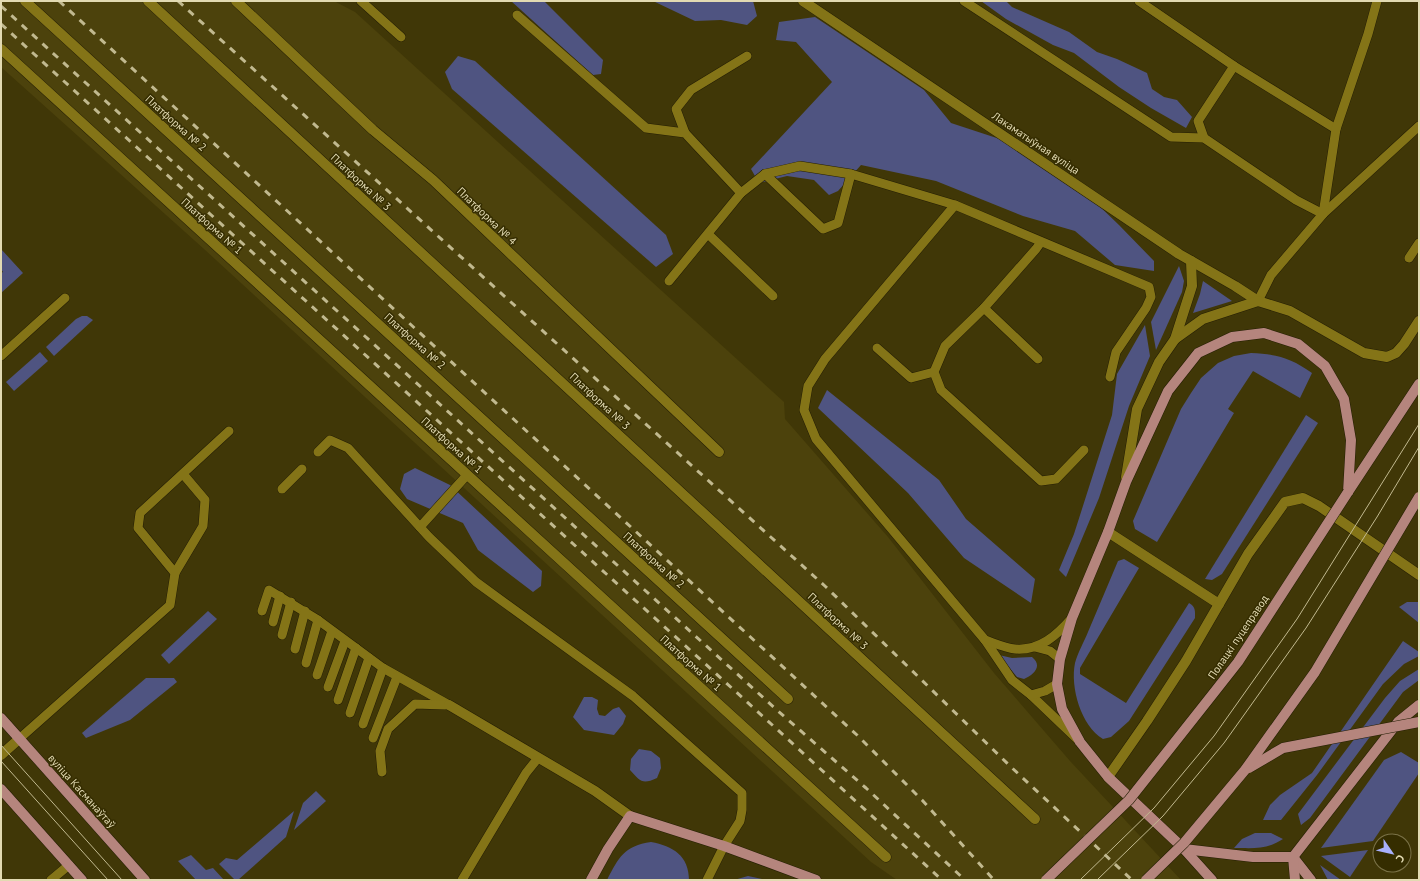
<svg xmlns="http://www.w3.org/2000/svg" width="1420" height="881" viewBox="0 0 1420 881" font-family="'PT Sans',sans-serif">
	<rect width="100%" height="100%" fill="#403707"/>
	<!-- built -->
	<polygon fill="#4c420c" points="1,1 334,1 355,12 784,402 785,419 888,537 994,673 1070,761 1181,880 897,880 871,862 204,249 1,67"/>
	<!-- green -->
	<g fill="#4f5481">
		<polygon points="511,1 544,1 603,60 601,74 593,75"/>
		<polygon points="653,1 753,1 757,16 747,25 721,20 695,21"/>
		<polygon points="981,1 1006,1 1012,7 1069,32 1097,52 1117,59 1147,73 1152,89 1164,97 1177,100 1192,117 1186,128 1151,108 1119,87 1074,53 1053,45 1006,19"/>
		<polygon points="815,17 924,90 951,123 1018,145 1093,200 1119,225 1154,261 1154,271 1115,265 1075,231 1023,216 936,181 861,165 838,191 829,195 814,180 787,176 759,183 751,169 832,82 796,42 776,40 779,22"/>
		<polygon points="458,56 475,61 666,235 673,254 656,267 452,89 445,72"/>
		<polygon points="1,249 23,273 1,293 1,273 3,272 1,269"/>
		<polygon points="1179,266 1184,281 1182,292 1156,350 1151,322"/>
		<polygon points="1203,281 1232,301 1193,313 1200,294"/>
		<polygon points="82,316 87,316 93,320 54,356 46,347 76,319"/>
		<polygon points="1145,325 1150,356 1129,406 1099,498 1066,577 1059,570 1074,534 1112,415 1117,374"/>
		<polygon points="40,352 48,361 14,391 6,382"/>
		<path d="M1251,353C1277,354 1291,358 1312,373L1300,398L1253,371L1228,409L1234,413L1157,542L1135,529L1133,521L1181,409L1191,393L1201,378L1218,363L1234,356Z"/>
		<polygon points="827,390 939,480 966,519 1035,579 1031,603 964,558 908,493 818,408"/>
		<polygon points="1306,415 1318,423 1222,574 1212,580 1205,579"/>
		<polygon points="415,468 450,485 542,571 541,586 533,592 478,550 463,523 407,499 400,489 404,474"/>
		<path d="M1124,559L1139,568L1080,668V674L1126,703L1189,603C1196,607 1195,611 1195,618L1129,721L1111,737L1103,739C1081,726 1070,687 1075,663C1078,652 1084,642 1088,632C1098,608 1108,585 1118,561Z"/>
		<polygon points="1407,602 1419,602 1419,623 1399,607"/>
		<polygon points="208,611 217,619 169,664 161,655"/>
		<polygon points="1403,641 1419,652 1419,656 1404,664 1383,684 1317,775 1281,820 1263,820 1270,805 1280,795 1312,773"/>
		<path d="M999,655L1012,658L1032,657C1043,666 1034,675 1024,679L1017,677Z"/>
		<polygon points="1419,669 1419,680 1403,692 1310,818 1301,825 1298,814 1385,698 1400,681"/>
		<polygon points="146,678 174,678 177,682 130,720 86,738 82,733"/>
		<polygon points="584,697 592,697 598,700 597,709 599,715 605,716 613,709 619,707 626,716 623,724 614,735 584,730 573,717"/>
		<path d="M639,749L651,751L660,758L661,768L657,778C642,785 640,781 630,770L631,759Z"/>
		<polygon points="1401,752 1419,763 1419,773 1373,841 1321,848 1384,760"/>
		<polygon points="316,791 326,801 294,830 303,803"/>
		<polygon points="294,811 286,837 238,880 235,880 219,864 226,858 237,860"/>
		<path d="M1255,833H1271L1283,839C1266,850 1254,848 1234,848L1242,839Z"/>
		<path d="M651,842C673,846 689,856 689,880H607C619,857 624,846 651,842Z"/>
		<polygon points="1368,850 1350,877 1321,856"/>
		<polygon points="191,855 206,870 213,868 224,880 196,880 178,861"/>
		<polygon points="1320,865 1341,880 1328,880"/>
		<polygon points="748,876 762,879 764,880 734,880"/>
	</g>
	<g fill="none" stroke-linecap="round" stroke-linejoin="round">
		<defs>
			<g id="lane">
				<polyline points="361,1 401,37"/>
				<polyline points="964,1 1171,137 1204,138 1296,200 1323,214 1419,126"/>
				<polyline points="1139,1 1234,66 1336,129"/>
				<polyline points="517,15 646,128 685,133 741,193 765,174 800,166 851,174 955,205 1149,287 1151,297 1146,308 1116,352 1110,377"/>
				<polyline points="685,133 676,109 691,90 747,56"/>
				<polyline points="1204,138 1198,121 1234,66"/>
				<polyline points="765,174 823,229 838,223 851,174"/>
				<polyline points="955,205 825,359 808,386 804,410 816,439 985,640 1012,680 1031,695 1076,738"/>
				<polyline points="708,234 773,296"/>
				<polyline points="1041,242 1036,249 984,308 945,346 934,372 941,390 1041,481 1056,479 1084,450"/>
				<polyline points="1409,258 1419,243"/>
				<polyline points="669,281 741,193"/>
				<polyline points="1258,301 1271,275 1323,214 1336,129 1368,34 1377,1"/>
				<polyline points="984,308 1038,359"/>
				<polyline points="877,348 911,378 934,372"/>
				<polyline points="1,356 65,298"/>
				<polyline points="318,452 330,440 348,448 429,537 476,582 633,696 742,793 742,810 740,821 724,846 707,880"/>
				<polyline points="282,489 302,469"/>
				<polyline points="420,527 467,475"/>
				<polyline points="175,573 203,526 205,500 183,474"/>
				<polyline points="262,611 269,590 318,620 383,668 449,705"/>
				<polyline points="273,622 280,596"/>
				<polyline points="282,635 291,602"/>
				<path d="M985,640C994,643 1005,648 1015,649C1040,651 1057,635 1072,618"/>
				<polyline points="1035,647 1050,651 1060,659"/>
				<polyline points="295,649 305,611"/>
				<polyline points="306,663 318,620"/>
				<polyline points="317,675 332,631"/>
				<polyline points="328,687 345,641"/>
				<polyline points="1031,695 1045,691 1057,684"/>
				<polyline points="338,700 356,648"/>
				<polyline points="350,713 369,658"/>
				<polyline points="363,724 383,668"/>
				<polyline points="373,738 397,677"/>
				<polyline points="19,739 170,605 175,573 138,528 140,513 229,431"/>
				<polyline points="382,772 380,751 388,729 415,704 445,705"/>
				<polyline points="51,880 69,865"/>
				<polyline points="462,880 526,773 538,758"/>
			</g>
			<g id="street">
				<polyline points="25,1 788,699"/>
				<polyline points="148,1 1035,819"/>
				<polyline points="236,1 373,130 433,180 719,452"/>
				<polyline points="803,1 1179,254 1235,286 1258,301 1290,311 1364,353 1387,357 1396,353 1404,344 1419,321"/>
				<polyline points="1,49 886,857"/>
				<polyline points="1175,339 1203,319 1258,301"/>
				<polyline points="1126,477 1137,409 1159,362 1175,339 1192,286 1191,261"/>
				<polyline points="1108,532 1219,604"/>
				<polyline points="449,705 595,791 630,816"/>
				<polyline points="1,755 19,739"/>
				<polyline points="1108,777 1147,721 1186,661 1248,554 1285,502 1303,498 1319,506 1419,575"/>
			</g>
			<g id="primary">
				<polyline points="1348,492 1419,384"/>
				<polyline points="1,718 145,880"/>
				<polyline points="1,789 82,880"/>
				<polyline points="1184,849 1253,857 1293,857"/>
				<polyline points="1293,857 1311,880"/>
				<polyline points="591,880 608,849 630,816 724,846 816,880"/>
				<polyline points="1212,880 1184,849 1108,777 1080,742 1062,709 1057,684 1060,659 1072,618 1108,532 1126,482 1168,391 1198,353 1232,337 1264,333 1298,344 1325,366 1344,399 1351,440 1348,492"/>
				<polyline points="1295,880 1293,857 1398,722 1419,705"/>
			</g>
		</defs>
		<!-- lane casing -->
		<use href="#lane" stroke="#241e04" stroke-width="10"/>
		<!-- street casing -->
		<use href="#street" stroke="#241e04" stroke-width="11"/>
		<!-- primary casing -->
		<use href="#primary" stroke="#241e04" stroke-width="11"/>
		<!-- lane -->
		<use href="#lane" stroke="#847417" stroke-width="9"/>
		<!-- street -->
		<use href="#street" stroke="#847417" stroke-width="10"/>
		<!-- primary -->
		<use href="#primary" stroke="#b5857d" stroke-width="10"/>
		<!-- tram -->
		<g stroke="#c1b98f" stroke-width="1">
			<polyline points="1,745 122,880"/>
			<polyline points="1,761 108,880"/>
			<polyline points="1080,880 1154,808 1214,736 1297,619 1419,424"/>
			<polyline points="1097,880 1163,816 1224,743 1306,628 1377,517 1419,447"/>
		</g>
		<!-- rail -->
		<g stroke="#c1b98f" stroke-width="3" stroke-dasharray="7 7" stroke-linecap="butt">
			<polyline points="59,1 857,735 922,800 994,880"/>
			<polyline points="178,1 826,587 1010,766 1132,880"/>
			<polyline points="1,6 778,711 866,788 965,880"/>
			<polyline points="1,24 723,680 942,880"/>
		</g>
		<defs>
			<g id="primary-bridge">
				<polyline points="1249,768 1283,748 1419,722"/>
				<polyline points="1046,880 1129,800 1216,690 1238,662 1348,492"/>
				<polyline points="1146,880 1184,843 1245,770 1315,672 1419,497"/>
			</g>
		</defs>
		<!-- primary-bridge casing -->
		<use href="#primary-bridge" stroke="#241e04" stroke-width="11" stroke-linecap="butt"/>
		<!-- primary-bridge -->
		<use href="#primary-bridge" stroke="#b5857d" stroke-width="10"/>
	</g>
	<g text-anchor="middle" stroke-width="3" stroke-linejoin="round" paint-order="stroke">
		<!-- street labels -->
		<g font-size="11" fill="#e2dab2" stroke="#352d00">
			<text transform="translate(176 123) rotate(42)" y="4">Платформа № 2</text>
			<text transform="translate(1036 143) rotate(34)" y="4">Лакаматыўная вуліца</text>
			<text transform="translate(361 182) rotate(43)" y="4">Платформа № 3</text>
			<text transform="translate(487 216) rotate(44)" y="4">Платформа № 4</text>
			<text transform="translate(212 226) rotate(42)" y="4">Платформа № 1</text>
			<text transform="translate(415 341) rotate(42)" y="4">Платформа № 2</text>
			<text transform="translate(600 401) rotate(43)" y="4">Платформа № 3</text>
			<text transform="translate(452 445) rotate(42)" y="4">Платформа № 1</text>
			<text transform="translate(654 560) rotate(42)" y="4">Платформа № 2</text>
			<text transform="translate(838 621) rotate(43)" y="4">Платформа № 3</text>
			<text transform="translate(1238 637) rotate(-56)" y="4">Полацкі пуцеправод</text>
			<text transform="translate(691 663) rotate(42)" y="4">Платформа № 1</text>
			<text transform="translate(82 791) rotate(48)" y="4">вуліца Касманаўтаў</text>
		</g>
	</g>
	<!-- border -->
	<rect width="1420" height="881" fill="none" stroke="#e2dab2" stroke-width="4"/>
	<!-- north arrow -->
	<g transform="translate(1392 853) rotate(124)"><circle r="19" fill="#352d00" stroke="#7a7247"/>
	<path d="M0-3L7 15L0 10L-7 15Z" fill="#a8b0fc"/>
	<text y="-6" font-size="11" font-weight="bold" text-anchor="middle" fill="#e2dab2">С</text>
	</g>
</svg>
